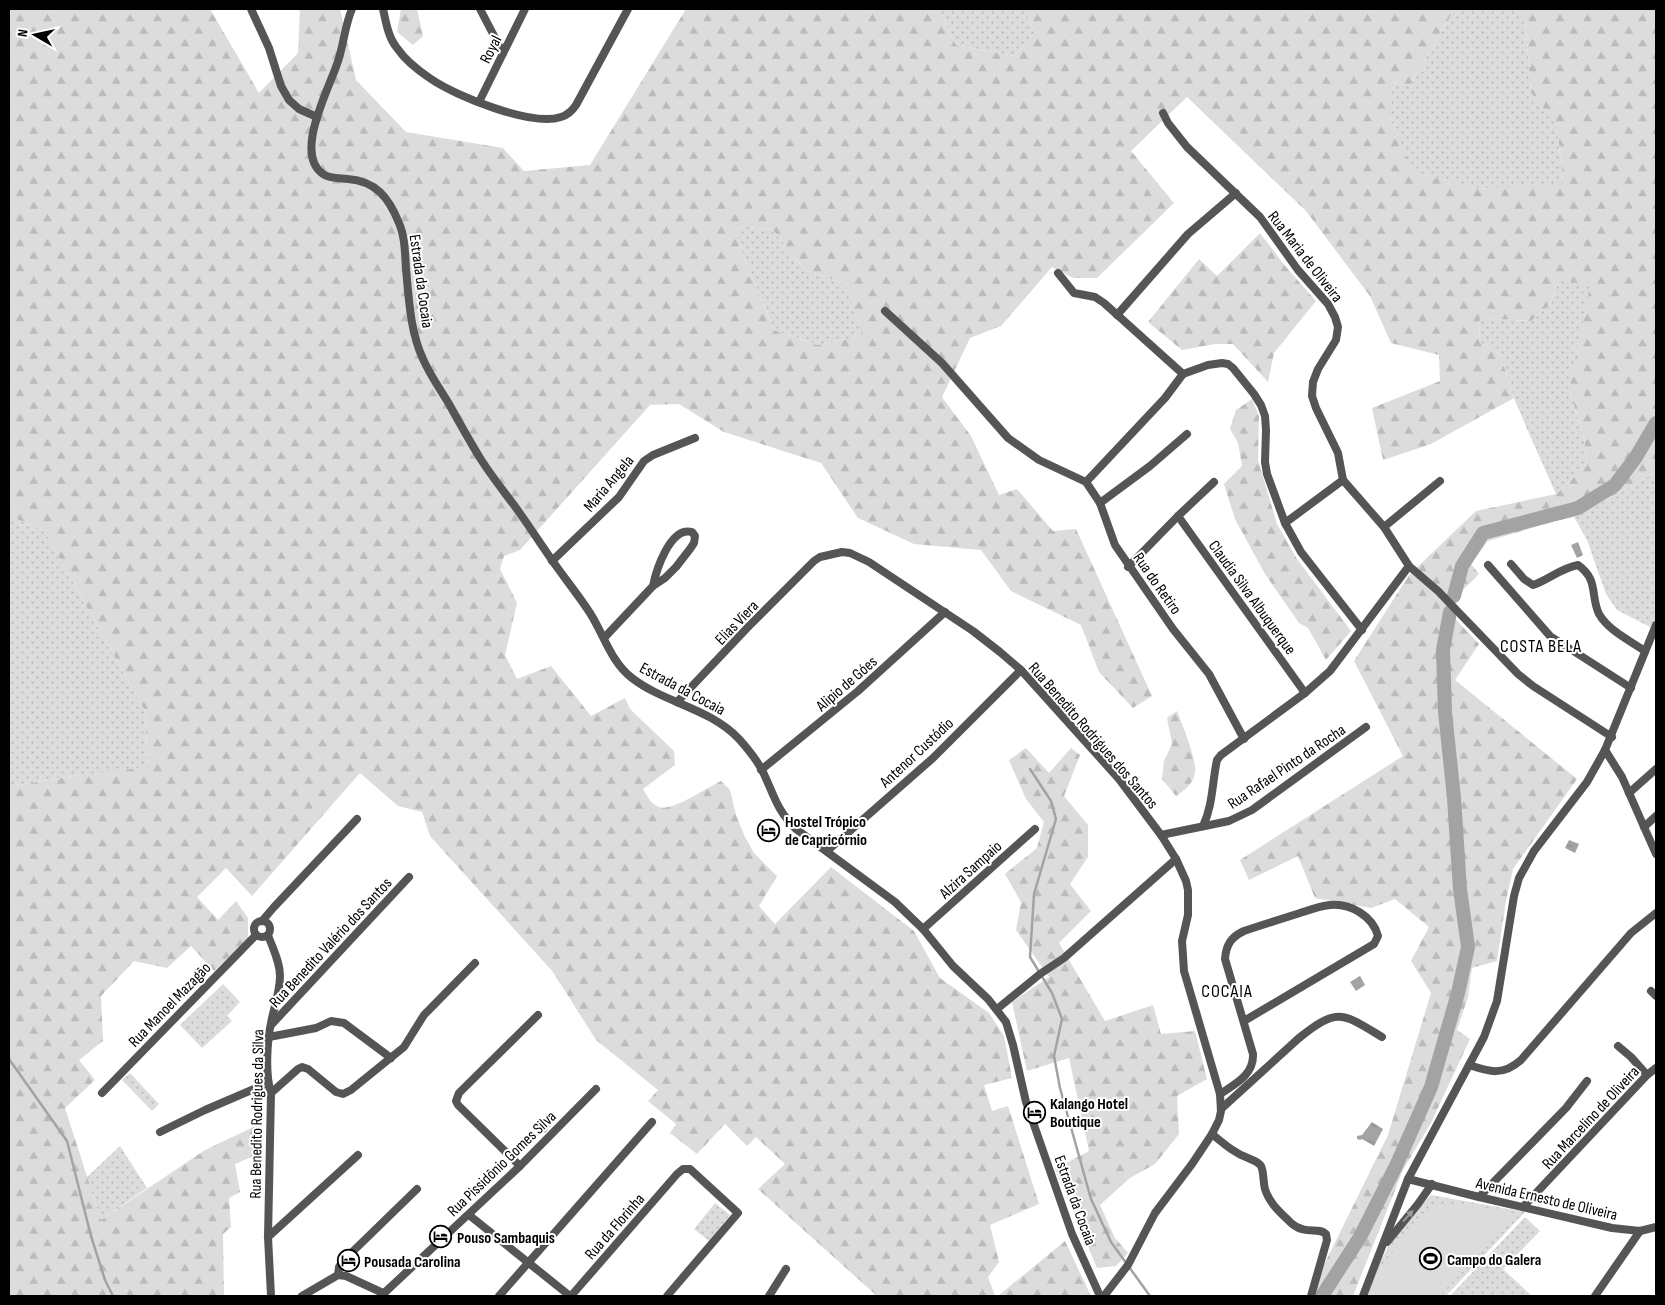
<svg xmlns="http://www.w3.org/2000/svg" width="1665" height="1305" viewBox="0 0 1665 1305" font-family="'Sofia Sans Condensed',sans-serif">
	<defs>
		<pattern id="green-dots" width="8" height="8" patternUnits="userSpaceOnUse" patternTransform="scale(1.25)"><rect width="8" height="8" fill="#dcdcdc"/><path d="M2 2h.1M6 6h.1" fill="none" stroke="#bbb" stroke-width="1.8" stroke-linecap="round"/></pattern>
		<pattern id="forest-firs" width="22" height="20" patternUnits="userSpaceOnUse" patternTransform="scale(1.25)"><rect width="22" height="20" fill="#dcdcdc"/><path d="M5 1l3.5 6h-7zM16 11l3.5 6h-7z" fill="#bbb"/></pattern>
		<pattern id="water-ripples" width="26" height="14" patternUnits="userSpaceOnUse" patternTransform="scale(1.25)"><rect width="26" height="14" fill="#a3a3a3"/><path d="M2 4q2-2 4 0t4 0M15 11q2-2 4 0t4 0" fill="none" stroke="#8b8b8b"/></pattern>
	</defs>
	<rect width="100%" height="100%" fill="#fff"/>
	<!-- green -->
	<g fill="url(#green-dots)">
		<polygon points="939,9 1025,9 1035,33 1014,56 956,45"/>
		<polygon points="1455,9 1519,9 1525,17 1531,93 1557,123 1563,184 1478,189 1412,172 1389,116 1389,83 1410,85"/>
		<polygon points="739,226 773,230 805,270 846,284 864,336 817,345 774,330 737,240"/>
		<polygon points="1558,279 1591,285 1569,389 1584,438 1587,465 1556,494 1527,429 1514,398 1500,354 1479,342 1480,318 1531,321 1551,303"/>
		<polygon points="1656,472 1656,616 1652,628 1617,610 1606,594 1587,540 1574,517"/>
		<polygon points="9,516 44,530 145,711 148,768 65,777 9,787"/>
		<polygon points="223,984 240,1002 227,1016 232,1021 202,1048 180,1025"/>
		<polygon points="130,1073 159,1104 152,1111 122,1080"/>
		<polygon points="120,1146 147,1188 101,1220 87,1177"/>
		<polygon points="1431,1195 1525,1212 1446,1296 1367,1296 1381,1260 1397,1231"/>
		<polygon points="715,1203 730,1215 709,1241 694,1229"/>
		<polygon points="1525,1217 1540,1231 1503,1269 1532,1296 1450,1296"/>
	</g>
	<!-- forest -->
	<g fill="url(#forest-firs)" fill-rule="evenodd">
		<path d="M9,9H210L259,93L298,53L300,9H340L356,80L406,132L503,148L524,171L590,165L686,9H939L956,45L1014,56L1035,33L1025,9H1455L1410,85L1389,83V116L1413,172L1478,189L1563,183L1557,124L1531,93L1525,18L1519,9H1656V472L1574,517L1555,521L1488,541L1471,564L1479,574L1445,608L1479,644L1455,680L1577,779L1513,869L1506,901L1497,961L1472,968L1468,997L1457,1030L1470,1039L1431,1123L1403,1170L1353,1296H1314L1320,1273L1388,1135L1431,993L1411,961L1429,927L1395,899L1371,908L1315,898L1298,856L1249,880L1240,860L1403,756L1354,661L1409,575L1476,511L1556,494L1587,465L1584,438L1569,389L1590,286L1558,279L1551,303L1531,321L1480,318L1479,342L1500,354L1514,398L1431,444L1383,460L1372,408L1440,381L1439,355L1391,343L1370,296L1306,211L1187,97L1131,151L1174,203L1097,278H1073L1052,267L1001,326L970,338L942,397L971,436L999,495L1017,489L1053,531L1076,529L1152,696L1133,708L1099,672L1081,625L1011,591L981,550L914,544L858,518L821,463L724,432L679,404L650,405L520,550L504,556L500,569L517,603L505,655L517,679L551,666L591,716L625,698L630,709L674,751L675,765L643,789C647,796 651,804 659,807C672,812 708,787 721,781L730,790L736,815L745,837L754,853L777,876L759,906L775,924L831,867L914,931L940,978L989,1013L1004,1036L1012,1078L984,1085L992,1111L1008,1106L1039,1204L990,1225L999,1262L988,1277L995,1296H877L758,1189L785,1164L756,1137L747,1146L725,1124L697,1154L670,1133L676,1124L648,1101L658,1090L596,1040L553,972L430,836L422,812L398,806L360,773L252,896L226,868L197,897L218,920L236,901L248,918V939L214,971L191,946L167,968L134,961L101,996L103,1041L79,1060L95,1080L65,1108L101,1220L205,1150L262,1123L263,1152L235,1164L240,1192L229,1198L231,1227L223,1234L224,1296H9V787L65,777L148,767L145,711L44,530L9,516ZM739,226L773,230L805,270L846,284L863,336L817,345L774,330L737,240Z"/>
		<polygon points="401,9 417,9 423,36 413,45 397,32"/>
		<polygon points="1260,233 1286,267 1316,301 1274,353 1268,382 1233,344 1215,344 1182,350 1148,322 1199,259 1217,276"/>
		<polygon points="1252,399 1259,416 1258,460 1277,524 1297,559 1351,631 1326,660 1308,628 1299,623 1265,574 1235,519 1224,484 1242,466 1238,443 1230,429 1236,410"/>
		<path d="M1177,711C1182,724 1197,760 1195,772C1194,783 1185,790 1176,796L1162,779L1164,761L1172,744L1167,718Z"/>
		<polygon points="1026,748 1049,773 1071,748 1080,755 1064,796 1088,825 1088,857 1070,884 1091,911 1059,943 1105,1021 1153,1005 1161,1034 1195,1031 1207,1079 1177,1096 1179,1134 1155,1164 1130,1178 1100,1205 1115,1238 1128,1253 1116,1266 1097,1268 1055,1169 1089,1151 1069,1058 1027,1071 1012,1002 1049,977 1016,930 1021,902 1005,874 1037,848 1044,822 1026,799 1009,760"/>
		<polygon points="1065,1241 1091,1296 998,1296"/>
	</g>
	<!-- pitch -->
	<polygon fill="#dcdcdc" points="1439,1204 1476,1206 1518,1214 1439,1296 1367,1296 1379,1270 1408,1232"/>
	<!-- water -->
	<g fill="url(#water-ripples)">
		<polygon points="1578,542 1583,555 1577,558 1571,545"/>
		<polygon points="1569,840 1579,844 1575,853 1565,848"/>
		<polygon points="1360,976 1365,985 1356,991 1350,982"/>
		<polygon points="549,1117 554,1122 545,1133 539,1128"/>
		<polygon points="1372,1122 1383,1129 1374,1146 1362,1139 1360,1140 1357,1139 1357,1136 1362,1135"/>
	</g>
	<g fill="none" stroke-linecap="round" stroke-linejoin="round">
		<!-- stream -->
		<g stroke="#a3a3a3" stroke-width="2.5">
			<polyline points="1030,769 1051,801 1056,819 1034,894 1030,957 1052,993 1062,1019 1054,1056 1060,1088 1091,1199 1111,1242 1150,1296"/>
			<polyline points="9,1059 67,1141 91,1236 105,1280 113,1296"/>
		</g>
		<!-- river -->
		<g stroke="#a3a3a3" stroke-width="14">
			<polyline points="1454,596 1462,566 1483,533 1578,508 1615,485 1636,457 1656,423"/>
			<polyline points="1322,1296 1360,1237 1396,1166 1431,1087 1458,993 1468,947 1460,889 1454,798 1445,712 1443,650 1450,612"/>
		</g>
		<!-- street -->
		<g stroke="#555" stroke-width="8">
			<polyline points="251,9 269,48 281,86 289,100 299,109 317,117 316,120"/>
			<path d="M352,9C345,25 344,42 339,58C332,84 292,153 323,174C330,179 340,178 348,179C376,181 389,198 399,223C405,237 405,253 406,269C409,299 410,331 423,359C430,375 440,389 449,404C459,422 469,440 480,458C492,477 506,494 519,512C531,529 542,546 554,563C566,580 579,596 590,613C604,635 611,662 632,678C664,703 710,708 739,739C748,749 757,760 763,772C774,795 777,811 796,829L895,902L923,929L953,966L988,999L1006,1022L1013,1045L1026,1102L1072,1234L1100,1296"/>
			<path d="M383,9C386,22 388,37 397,48C405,60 419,71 431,79C456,96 532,127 561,117C568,115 572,111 576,105L628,9"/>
			<polyline points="480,9 503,53"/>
			<polyline points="479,102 525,9"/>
			<polyline points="1163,113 1168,123 1187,147 1260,217 1298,270 1328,304 1335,317 1338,327 1336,340 1318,369 1313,382 1312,396 1316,408 1338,453 1343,480 1384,527 1409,566 1438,591 1518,674 1533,686 1612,737"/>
			<polyline points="1058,273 1074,293 1095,297 1104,303 1183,374"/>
			<polyline points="885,311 942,363 1008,438 1039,460 1086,482 1100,503 1115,545 1173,629 1209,674 1244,739"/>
			<polyline points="1117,315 1188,234 1236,193"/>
			<polyline points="1343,480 1285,523 1301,552 1362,630"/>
			<polyline points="1086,482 1165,398 1183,374 1208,365 1222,363 1228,364 1233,368 1254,394 1261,405 1265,416 1266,430 1265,462 1267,474 1285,523"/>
			<polyline points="1100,503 1150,466 1187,434"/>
			<polyline points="1178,516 1305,693"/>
			<polyline points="1384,527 1440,481"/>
			<polyline points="552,561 619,497 644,461 653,455 695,438"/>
			<path d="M1511,564L1524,579L1533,585C1548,580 1561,568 1578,565C1599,580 1590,595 1599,614C1609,631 1629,640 1645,651"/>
			<polyline points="1488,565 1550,636 1631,688"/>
			<polyline points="1128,567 1178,516 1214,482"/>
			<path d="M604,638L653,586L665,578L676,567L690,549L694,543L695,536L692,532C670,526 656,571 653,586"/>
			<polyline points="677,702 749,626 814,561 820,557 842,552 850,553 869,562 973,631 1000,652 1021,670 1119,779 1161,835 1176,859 1186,881 1188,890 1188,915 1182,941 1184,971 1220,1094 1221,1111 1219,1120 1212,1134 1192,1164 1155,1213 1128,1265 1104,1296"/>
			<polyline points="1605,750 1622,777 1656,854"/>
			<polyline points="761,770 858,691 945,612"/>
			<polyline points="1629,793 1656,769"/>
			<path d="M1203,826C1213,805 1212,783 1217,760L1221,755L1305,693L1330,671L1409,566"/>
			<polyline points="1644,827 1656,816"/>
			<polyline points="1161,835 1229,821 1252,810 1366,727"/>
			<polyline points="827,851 933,758 1021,670"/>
			<circle cx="262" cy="929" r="8"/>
			<polyline points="262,921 274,907 357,819"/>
			<polyline points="923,929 1035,829"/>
			<path d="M268,935C273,949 280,962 280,976C280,992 274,1007 271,1023C267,1042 265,1074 271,1093L268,1237L271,1296"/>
			<polyline points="1651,991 1656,996"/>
			<polyline points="997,1009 1040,974 1064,958 1176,859"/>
			<polyline points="272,1024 409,877"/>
			<polyline points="269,1037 316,1028 331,1021 344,1023 391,1058"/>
			<polyline points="1618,1046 1631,1057 1647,1075"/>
			<path d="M1469,1065C1490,1072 1503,1076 1521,1060L1631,933L1656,913"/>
			<polyline points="102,1093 256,935"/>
			<polyline points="271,1093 298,1069 302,1067 308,1069 336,1092 343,1094 351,1090 404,1047 424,1015 475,963"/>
			<path d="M1220,1094C1235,1084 1254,1075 1253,1054L1225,959C1226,945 1231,937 1244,931C1262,925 1281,919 1300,913C1309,910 1320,906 1330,905C1350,903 1373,916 1378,936L1374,944L1244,1021"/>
			<path d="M1221,1109L1299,1038C1338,1007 1342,1013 1382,1037"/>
			<polyline points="160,1132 205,1110 268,1083"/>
			<path d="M1212,1134C1223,1143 1234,1153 1248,1158C1252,1160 1258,1161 1261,1166C1264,1172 1263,1182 1265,1189C1269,1203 1281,1213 1291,1223C1306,1236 1318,1226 1326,1234L1327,1240L1311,1296"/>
			<polyline points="520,1166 458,1105 456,1101 459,1093 538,1015"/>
			<polyline points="1408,1179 1479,1197 1612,1228 1640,1231 1656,1227"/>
			<polyline points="1479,1197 1566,1108 1587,1081"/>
			<polyline points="1523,1207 1647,1075 1656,1068"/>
			<polyline points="469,1215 570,1296"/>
			<polyline points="268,1237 358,1155"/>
			<polyline points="1387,1242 1418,1204 1432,1184"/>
			<polyline points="338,1275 339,1267 343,1261 417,1189"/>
			<polyline points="302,1296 338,1275 346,1276 383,1293"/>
			<polyline points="381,1296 520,1166 596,1089"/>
			<polyline points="499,1296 652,1122"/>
			<polyline points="571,1296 677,1174 683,1169 690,1169 738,1213 667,1296"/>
			<polyline points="769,1296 786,1269"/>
			<polyline points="1363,1296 1408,1179 1484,1037 1497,1001 1514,896 1519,878 1534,851 1587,782 1605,750 1656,625"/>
			<polyline points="1595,1296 1640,1231"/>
		</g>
	</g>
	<!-- one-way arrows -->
	<defs><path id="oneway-solid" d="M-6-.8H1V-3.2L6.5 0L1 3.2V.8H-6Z" transform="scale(1.25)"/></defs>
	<use fill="#999" href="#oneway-solid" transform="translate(1408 1216) rotate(-49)"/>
	<!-- icons -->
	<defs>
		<symbol id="hotel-ring" viewBox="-11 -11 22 22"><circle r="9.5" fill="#fff" stroke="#000" stroke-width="1.5"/><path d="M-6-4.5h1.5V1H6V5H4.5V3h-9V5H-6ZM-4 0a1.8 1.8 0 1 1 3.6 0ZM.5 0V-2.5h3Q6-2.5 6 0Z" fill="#000"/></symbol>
		<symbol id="stadium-ring" viewBox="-11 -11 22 22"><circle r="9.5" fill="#fff" stroke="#000" stroke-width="1.5"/><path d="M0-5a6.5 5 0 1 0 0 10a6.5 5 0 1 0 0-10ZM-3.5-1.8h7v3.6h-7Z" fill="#000"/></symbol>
	</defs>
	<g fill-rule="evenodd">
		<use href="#hotel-ring" x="756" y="818" width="25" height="25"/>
		<use href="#hotel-ring" x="1022" y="1100" width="25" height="25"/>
		<use href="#hotel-ring" x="428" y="1224" width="25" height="25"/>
		<use href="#stadium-ring" x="1418" y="1246" width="25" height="25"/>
		<use href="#hotel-ring" x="336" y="1248" width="25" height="25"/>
	</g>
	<g text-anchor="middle" stroke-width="4" stroke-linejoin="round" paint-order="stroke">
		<!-- street labels -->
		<g font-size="16" fill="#000" stroke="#fff">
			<text transform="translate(490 49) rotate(-63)" y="6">Royal</text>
			<text transform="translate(1306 256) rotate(52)" y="6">Rua Maria de Oliveira</text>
			<text transform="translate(422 281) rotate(82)" y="6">Estrada da Cocaia</text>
			<text transform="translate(608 483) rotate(-50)" y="6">Maria Angela</text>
			<text transform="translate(1158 583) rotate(55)" y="6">Rua do Retiro</text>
			<text transform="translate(1253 597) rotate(54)" y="6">Claudia Silva Albuquerque</text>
			<text transform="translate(736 622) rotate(-46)" y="6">Elias Viera</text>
			<text transform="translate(846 683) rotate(-41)" y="6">Alipio de Góes</text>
			<text transform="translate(683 688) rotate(28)" y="6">Estrada da Cocaia</text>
			<text transform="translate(1094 735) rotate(49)" y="6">Rua Benedito Rodrigues dos Santos</text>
			<text transform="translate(916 752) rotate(-43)" y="6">Antenor Custódio</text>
			<text transform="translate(1286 766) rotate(-34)" y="6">Rua Rafael Pinto da Rocha</text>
			<text transform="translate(970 869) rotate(-42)" y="6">Alzira Sampaio</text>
			<text transform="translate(330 942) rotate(-47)" y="6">Rua Benedito Valério dos Santos</text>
			<text transform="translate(169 1004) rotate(-46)" y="6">Rua Manoel Mazagão</text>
			<text transform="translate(256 1114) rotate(-89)" y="6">Rua Benedito Rodrigues da Silva</text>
			<text transform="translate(1590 1117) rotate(-47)" y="6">Rua Marcelino de Oliveira</text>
			<text transform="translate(501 1163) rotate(-44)" y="6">Rua Pissidônio Gomes Silva</text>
			<text transform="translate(1547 1198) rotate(13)" y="6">Avenida Ernesto de Oliveira</text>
			<text transform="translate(1076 1200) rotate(70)" y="6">Estrada da Cocaia</text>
			<text transform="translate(614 1226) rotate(-49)" y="6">Rua da Florinha</text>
		</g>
		<!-- poi labels -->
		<g font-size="16" font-weight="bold" fill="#000" stroke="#fff" text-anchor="start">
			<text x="785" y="827">Hostel Trópico<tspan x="785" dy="18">de Capricórnio</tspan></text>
			<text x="1050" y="1109">Kalango Hotel<tspan x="1050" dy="18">Boutique</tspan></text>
			<text x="457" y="1243">Pouso Sambaquis</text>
			<text x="1447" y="1265">Campo do Galera</text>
			<text x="364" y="1267">Pousada Carolina</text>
		</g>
		<!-- neighbourhood labels -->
		<g font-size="18" letter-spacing="1" fill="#000" stroke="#fff">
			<text x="1541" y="652">COSTA BELA</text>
			<text x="1227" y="997">COCAIA</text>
		</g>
	</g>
	<!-- border -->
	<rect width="1665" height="1305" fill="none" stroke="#000000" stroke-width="20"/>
	<!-- north arrow -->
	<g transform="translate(35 35) rotate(279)" stroke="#ffffff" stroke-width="4" paint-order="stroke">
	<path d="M0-4L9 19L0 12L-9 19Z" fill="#000000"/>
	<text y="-8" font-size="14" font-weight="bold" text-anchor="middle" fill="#000000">N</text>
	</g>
</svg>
